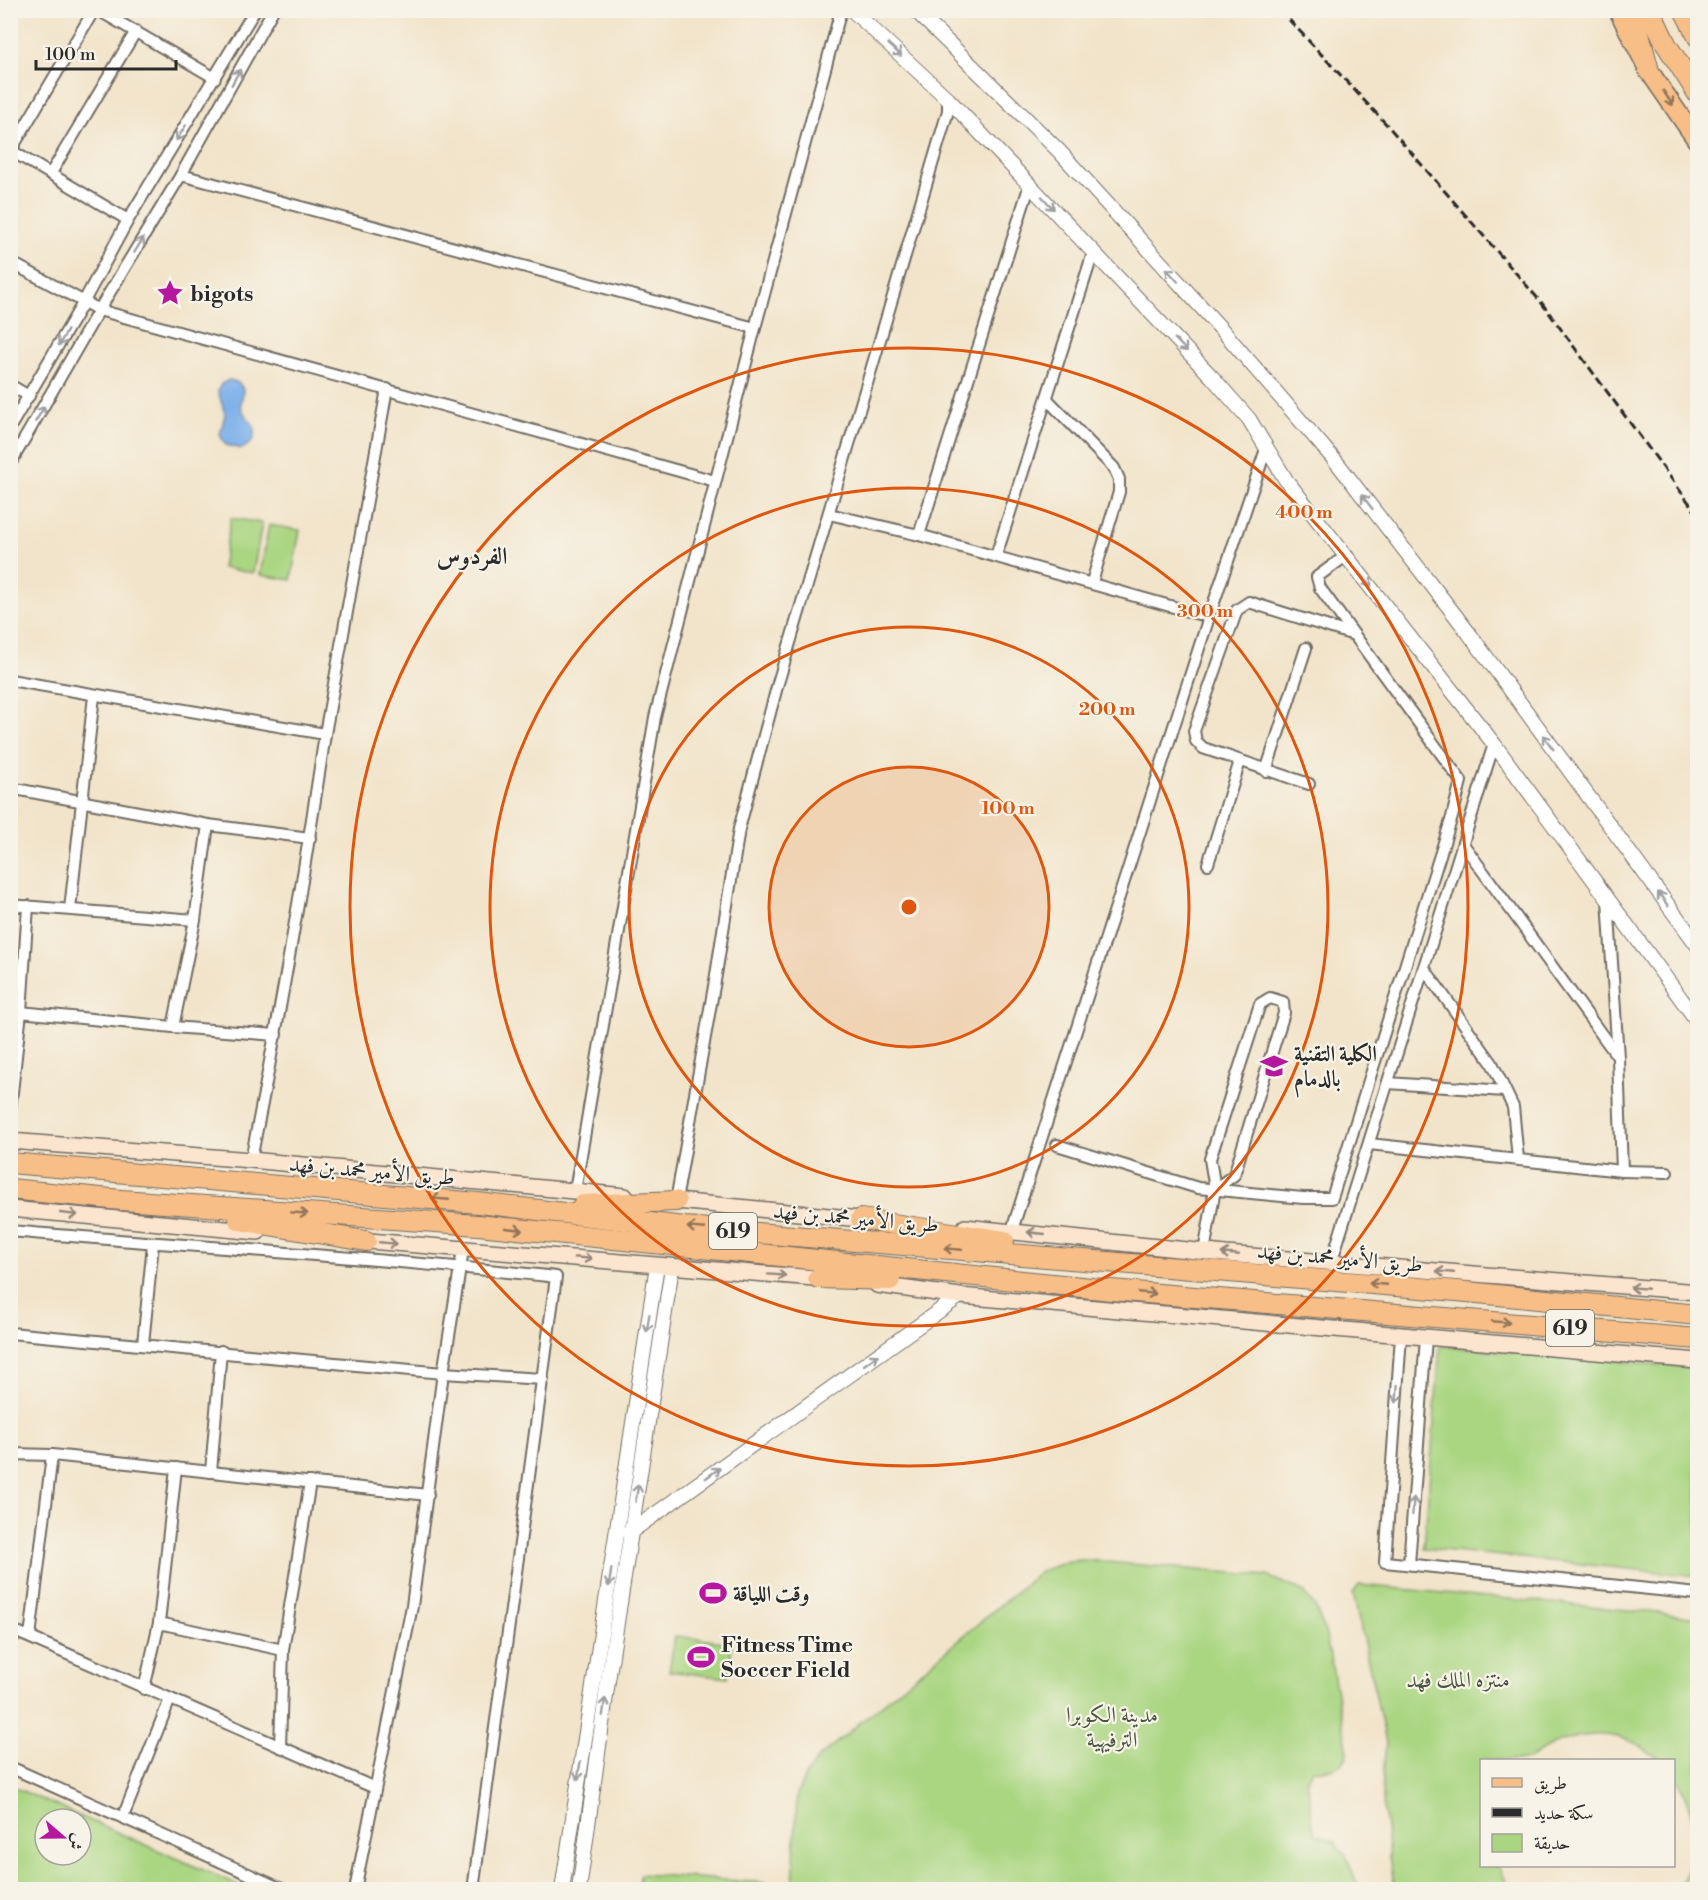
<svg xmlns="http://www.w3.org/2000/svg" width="1708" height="1900" viewBox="0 0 1708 1900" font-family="'Libre Bodoni',Amiri,serif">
	<rect width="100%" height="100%" fill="#f7f3e8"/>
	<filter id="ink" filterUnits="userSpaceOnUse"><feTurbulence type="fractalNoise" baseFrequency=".0167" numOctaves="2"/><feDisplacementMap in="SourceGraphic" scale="12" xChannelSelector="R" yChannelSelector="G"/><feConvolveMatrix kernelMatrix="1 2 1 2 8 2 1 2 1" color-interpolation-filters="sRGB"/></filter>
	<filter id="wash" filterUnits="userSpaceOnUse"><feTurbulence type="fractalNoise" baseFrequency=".008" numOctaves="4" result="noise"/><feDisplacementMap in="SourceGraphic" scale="24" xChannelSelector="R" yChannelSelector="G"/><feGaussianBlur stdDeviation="1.35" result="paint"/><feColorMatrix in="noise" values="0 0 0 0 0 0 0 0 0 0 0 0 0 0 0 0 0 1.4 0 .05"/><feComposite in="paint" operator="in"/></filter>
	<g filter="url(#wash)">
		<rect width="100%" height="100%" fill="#f2e4ca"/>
		<!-- green -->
		<g fill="#aad682" stroke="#6a8056" stroke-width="1.5" fill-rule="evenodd">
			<polygon points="231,518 262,523 253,573 222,568"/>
			<polygon points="269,525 300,530 291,580 260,575"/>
			<polygon points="1440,1346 1697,1368 1697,1576 1424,1548"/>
			<path d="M1084,1560L1267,1576L1303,1591L1315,1607L1326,1635L1348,1752C1344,1770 1327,1771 1312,1769L1307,1780L1314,1833L1336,1842L1338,1848L1345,1853L1359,1889H793L797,1794L805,1776L818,1758L1041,1571L1069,1561Z"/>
			<path d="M1359,1585L1659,1613L1697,1618V1889H1677C1691,1872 1696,1840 1692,1817C1691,1809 1686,1799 1683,1791C1677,1775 1674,1781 1674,1760C1654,1760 1653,1753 1637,1744C1602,1726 1557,1736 1529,1760H1482V1866H1498L1510,1889H1395L1389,1857L1382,1789L1386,1742L1353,1593Z"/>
			<polygon points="675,1636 732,1643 728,1678 669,1671"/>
			<path d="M11,1786L247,1889H11ZM45,1819H81V1855H45Z"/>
			<polygon points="640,1874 767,1883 766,1889 639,1889"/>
		</g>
		<!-- water -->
		<path fill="#7eb1ea" stroke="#546e8a" stroke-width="1.5" d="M229,380C234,381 239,382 242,387C245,393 240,400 241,406C244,422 261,420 252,442L242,449L226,445L220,435L225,414L218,391L221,384Z"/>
	</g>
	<g filter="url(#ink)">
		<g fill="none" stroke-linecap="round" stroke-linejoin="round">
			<defs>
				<g id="minor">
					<polyline points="98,10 215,78"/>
					<polyline points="10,150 128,220"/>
					<polyline points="11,150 94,10"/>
					<polyline points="51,173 136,31"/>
					<polyline points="181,175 755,328"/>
					<polyline points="10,262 99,310 715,481"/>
					<polyline points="10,385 29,396"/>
					<polyline points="1047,399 1114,468 1119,479 1119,492 1092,582"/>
					<polyline points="10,427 83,303 128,220 255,10"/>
					<polyline points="10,464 99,310 181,175 273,10"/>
					<polyline points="829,514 919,535 1209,617"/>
					<polyline points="919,535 1030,184"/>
					<polyline points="996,556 1093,253"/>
					<path d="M10,680L325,734C304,877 279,1019 251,1160"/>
					<polyline points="325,734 387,389"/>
					<polyline points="1266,771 1306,648"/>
					<polyline points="1309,784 1203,748 1196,741 1194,731 1237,610 1249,602 1351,634"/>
					<polyline points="10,788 208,825 310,838"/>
					<polyline points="1463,844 1618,1057"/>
					<polyline points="1208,864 1240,761"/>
					<polyline points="10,905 195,920"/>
					<polyline points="70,909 94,696"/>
					<polyline points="1424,968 1492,1063 1513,1107 1518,1159"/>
					<polyline points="10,1011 173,1027 276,1035"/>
					<polyline points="173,1027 195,920 208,825"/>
					<polyline points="1388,1083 1505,1091"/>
					<polyline points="10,1110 21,1012 28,906"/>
					<polyline points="1369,1144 1622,1171 1618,1058 1608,899"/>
					<polyline points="1057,1145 1198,1188 1303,1198 1332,1198 1452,817 1461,781 1320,588 1317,577 1347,555"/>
					<polyline points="1622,1171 1667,1172"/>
					<polyline points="575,1191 655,717 755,328 841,10"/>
					<polyline points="676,1201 716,975 739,829 778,683 948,111 948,99"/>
					<polyline points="1012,1230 1209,617 1266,449"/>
					<path d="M10,1231C192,1247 375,1257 556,1277L473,1890"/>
					<polyline points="1204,1252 1215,1189 1234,1175 1284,1013 1283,1002 1270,998 1260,1004 1210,1159 1215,1189"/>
					<polyline points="1331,1263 1494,744"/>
					<polyline points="10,1333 443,1373 543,1379"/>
					<polyline points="1401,1336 1385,1562 1698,1594"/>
					<polyline points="143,1344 153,1244"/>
					<polyline points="10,1454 52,1455 428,1495"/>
					<polyline points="211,1472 221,1351"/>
					<polyline points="1409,1564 1426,1338"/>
					<polyline points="159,1623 283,1650"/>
					<polyline points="10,1629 375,1788"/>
					<polyline points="30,1637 52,1455"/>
					<polyline points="144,1689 159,1623 176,1468"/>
					<polyline points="280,1747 283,1650 310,1482"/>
					<polyline points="10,1767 284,1890"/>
					<polyline points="123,1817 170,1699"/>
					<polyline points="355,1890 412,1606 443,1373 463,1250"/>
				</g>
				<g id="tertiary">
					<polyline points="852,10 948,99 1212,377 1249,419 1286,480 1494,744 1698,1022"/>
					<polyline points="915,10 1059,151 1223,331 1338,464 1468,632 1698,946"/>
					<polyline points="629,1533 960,1296"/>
					<polyline points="562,1890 657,1265"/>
					<polyline points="579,1890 608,1681 672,1267"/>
				</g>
				<g id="secondary">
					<polyline points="10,1141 251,1160 625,1196"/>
					<polyline points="667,1200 870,1220"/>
					<polyline points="10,1209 258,1232"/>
					<polyline points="965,1227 1226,1254 1698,1292"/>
					<polyline points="357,1240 826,1279"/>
					<polyline points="877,1285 960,1296 1698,1361"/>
				</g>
				<polyline id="primary" points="1618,10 1649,71 1698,142"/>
				<g id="motorway">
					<polyline points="1633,10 1649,71"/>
					<polyline points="1650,10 1666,44 1698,94"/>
					<polyline points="1684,10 1698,37"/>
					<polyline points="10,1163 478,1203 685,1227 1457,1291 1698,1315"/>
					<polyline points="10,1189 121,1200 478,1225 1111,1290 1698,1339"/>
					<polyline points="583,1205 676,1201"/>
					<polyline points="861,1219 1004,1241"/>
					<polyline points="239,1220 366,1241"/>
					<polyline points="818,1278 890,1280"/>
				</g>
			</defs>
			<!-- minor casing -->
			<use href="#minor" stroke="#716c63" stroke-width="14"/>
			<!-- tertiary casing -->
			<use href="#tertiary" stroke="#716c63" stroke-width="16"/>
			<!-- secondary casing -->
			<use href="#secondary" stroke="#716c63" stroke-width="18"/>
			<!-- primary casing -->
			<use href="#primary" stroke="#716c63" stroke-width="21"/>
			<!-- motorway casing -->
			<use href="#motorway" stroke="#716c63" stroke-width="22"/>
			<!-- minor -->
			<use href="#minor" stroke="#fff" stroke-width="10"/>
			<!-- tertiary -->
			<use href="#tertiary" stroke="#fff" stroke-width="14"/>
			<!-- secondary -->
			<use href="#secondary" stroke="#fce5cf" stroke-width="15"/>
			<!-- primary -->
			<use href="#primary" stroke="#f7be87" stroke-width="18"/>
			<!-- motorway -->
			<use href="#motorway" stroke="#f7be87" stroke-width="20"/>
			<!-- rail -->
			<polyline stroke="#2b2b2b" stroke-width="3" stroke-dasharray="9 4.5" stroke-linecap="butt" points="1280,10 1388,126 1541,302 1698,515"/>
		</g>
		<!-- one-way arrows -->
		<defs><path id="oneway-shaft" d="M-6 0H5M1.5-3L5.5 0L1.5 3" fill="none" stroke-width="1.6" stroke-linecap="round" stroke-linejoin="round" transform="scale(1.5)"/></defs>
		<g stroke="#a0a0a0">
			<use href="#oneway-shaft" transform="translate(895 50) rotate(43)"/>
			<use href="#oneway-shaft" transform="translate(236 77) rotate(-61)"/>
			<use href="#oneway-shaft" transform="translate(181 133) rotate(122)"/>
			<use href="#oneway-shaft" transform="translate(1048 203) rotate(47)"/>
			<use href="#oneway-shaft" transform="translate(139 245) rotate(-59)"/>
			<use href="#oneway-shaft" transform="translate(1172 275) rotate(-132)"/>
			<use href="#oneway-shaft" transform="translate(63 338) rotate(120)"/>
			<use href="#oneway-shaft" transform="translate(1181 345) rotate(46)"/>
			<use href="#oneway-shaft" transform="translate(40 414) rotate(-59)"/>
			<use href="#oneway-shaft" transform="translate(1367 502) rotate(-128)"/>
			<use href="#oneway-shaft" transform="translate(1366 580) rotate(52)"/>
			<use href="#oneway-shaft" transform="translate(1548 742) rotate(-126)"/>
			<use href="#oneway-shaft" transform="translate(1663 899) rotate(-126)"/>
			<use href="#oneway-shaft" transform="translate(648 1323) rotate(99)"/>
			<use href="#oneway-shaft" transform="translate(871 1360) rotate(-36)"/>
			<use href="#oneway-shaft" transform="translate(1397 1394) rotate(94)"/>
			<use href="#oneway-shaft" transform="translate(713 1473) rotate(-36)"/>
			<use href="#oneway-shaft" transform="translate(637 1493) rotate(-81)"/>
			<use href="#oneway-shaft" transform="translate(1413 1506) rotate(-86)"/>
			<use href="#oneway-shaft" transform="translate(610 1578) rotate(99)"/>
			<use href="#oneway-shaft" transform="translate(604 1707) rotate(-82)"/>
			<use href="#oneway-shaft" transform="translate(579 1771) rotate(99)"/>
		</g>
		<g stroke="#917459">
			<use href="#oneway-shaft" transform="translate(1668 98) rotate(56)"/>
			<use href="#oneway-shaft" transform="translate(440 1199) rotate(-175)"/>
			<use href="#oneway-shaft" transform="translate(299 1213) rotate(4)"/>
			<use href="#oneway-shaft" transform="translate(696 1228) rotate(-175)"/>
			<use href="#oneway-shaft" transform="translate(514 1229) rotate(6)"/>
			<use href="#oneway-shaft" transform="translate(953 1249) rotate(-175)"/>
			<use href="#oneway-shaft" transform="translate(1378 1284) rotate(-175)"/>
			<use href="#oneway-shaft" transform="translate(1147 1293) rotate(5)"/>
			<use href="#oneway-shaft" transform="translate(1501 1322) rotate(5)"/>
		</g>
		<g stroke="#94887d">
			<use href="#oneway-shaft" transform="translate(69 1214) rotate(6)"/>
			<use href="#oneway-shaft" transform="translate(1036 1233) rotate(-174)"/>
			<use href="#oneway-shaft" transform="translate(388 1243) rotate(5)"/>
			<use href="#oneway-shaft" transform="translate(1230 1254) rotate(-175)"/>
			<use href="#oneway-shaft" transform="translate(583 1258) rotate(5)"/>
			<use href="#oneway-shaft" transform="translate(1445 1272) rotate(-175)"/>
			<use href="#oneway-shaft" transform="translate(777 1275) rotate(4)"/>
			<use href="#oneway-shaft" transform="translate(1639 1288) rotate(-175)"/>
		</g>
	</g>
	<!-- distance rings -->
	<circle cx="909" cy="907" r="140" fill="#df570e" fill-opacity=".12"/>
	<g fill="none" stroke="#df570e" stroke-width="3">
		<circle cx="909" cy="907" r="140"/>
		<circle cx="909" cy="907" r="280"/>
		<circle cx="909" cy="907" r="419"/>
		<circle cx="909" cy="907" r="559"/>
	</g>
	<!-- icons -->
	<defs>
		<symbol id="sight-bare" viewBox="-9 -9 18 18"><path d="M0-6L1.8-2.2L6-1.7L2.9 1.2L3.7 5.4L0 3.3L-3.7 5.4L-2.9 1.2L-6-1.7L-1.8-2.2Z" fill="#b5179e" stroke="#f7f3e8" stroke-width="2.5" paint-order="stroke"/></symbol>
		<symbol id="school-bare" viewBox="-9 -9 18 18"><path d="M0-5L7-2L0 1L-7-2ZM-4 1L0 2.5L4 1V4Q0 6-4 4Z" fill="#b5179e" stroke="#f7f3e8" stroke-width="2.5" paint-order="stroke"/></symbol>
		<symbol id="stadium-bare" viewBox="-9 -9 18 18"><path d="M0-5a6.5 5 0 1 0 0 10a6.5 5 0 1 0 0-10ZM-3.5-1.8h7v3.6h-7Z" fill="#b5179e" stroke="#f7f3e8" stroke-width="2.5" paint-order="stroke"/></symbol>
	</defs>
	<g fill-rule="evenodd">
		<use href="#sight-bare" x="151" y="274" width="38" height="38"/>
		<use href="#school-bare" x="1255" y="1047" width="38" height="38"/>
		<use href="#stadium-bare" x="694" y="1574" width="38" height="38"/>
		<use href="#stadium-bare" x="682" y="1638" width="38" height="38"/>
	</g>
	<g text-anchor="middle" stroke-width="4.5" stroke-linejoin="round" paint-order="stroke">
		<!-- shield labels -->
		<g fill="#f7f3e8" stroke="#686764" stroke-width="1.5">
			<rect x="709" y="1213" width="48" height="36" rx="4.5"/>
			<rect x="1546" y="1310" width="48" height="36" rx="4.5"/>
		</g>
		<g font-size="21" font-weight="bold" fill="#2b2b2b">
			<text x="733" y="1238">619</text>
			<text x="1570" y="1335">619</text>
		</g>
		<!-- poi labels -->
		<g font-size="22" font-weight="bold" fill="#2b2b2b" stroke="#f7f3e8" text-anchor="start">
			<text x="190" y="301">bigots</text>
			<text x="1294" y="1061">الكلية التقنية<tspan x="1294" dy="25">بالدمام</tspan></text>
			<text x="733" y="1601">وقت اللياقة</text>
			<text x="721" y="1652">Fitness Time<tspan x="721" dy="25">Soccer Field</tspan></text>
		</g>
		<!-- street labels -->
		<g font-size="22" fill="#2b2b2b" stroke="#f7f3e8">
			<text transform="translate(372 1170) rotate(5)" y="8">طريق الأمير محمد بن فهد</text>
			<text transform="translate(856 1217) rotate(5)" y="8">طريق الأمير محمد بن فهد</text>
			<text transform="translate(1340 1257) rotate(5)" y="8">طريق الأمير محمد بن فهد</text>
		</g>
		<!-- park labels -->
		<g font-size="22" fill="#4b5641" stroke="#f7f3e8">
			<text x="1458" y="1687">منتزه الملك فهد</text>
			<text x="1112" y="1722">مدينة الكوبرا<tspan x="1112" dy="25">الترفيهية</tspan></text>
		</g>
		<!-- neighbourhood labels -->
		<g font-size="24" font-weight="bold" fill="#2b2b2b" stroke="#f7f3e8">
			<text x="472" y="564">الفردوس</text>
		</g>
	</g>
	<circle cx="909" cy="907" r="9" fill="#df570e" stroke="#f7f3e8" stroke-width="3"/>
	<g font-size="18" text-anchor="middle" font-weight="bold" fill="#df570e" stroke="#f7f3e8" stroke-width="4.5" stroke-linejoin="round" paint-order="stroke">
		<text x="1304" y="518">400 m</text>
		<text x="1205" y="617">300 m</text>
		<text x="1107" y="715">200 m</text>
		<text x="1008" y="814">100 m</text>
	</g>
	<!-- margin -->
	<rect width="1708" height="1900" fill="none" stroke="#f7f3e8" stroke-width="36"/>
	<!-- legend -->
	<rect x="1480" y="1759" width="195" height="108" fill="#f7f3e8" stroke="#a5a39c" stroke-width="1.5"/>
	<rect x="1492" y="1778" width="30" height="9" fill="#f7be87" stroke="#a5a39c" stroke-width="1.5"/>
	<text x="1534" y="1789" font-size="18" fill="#2b2b2b">طريق</text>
	<rect x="1492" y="1808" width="30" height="9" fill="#2b2b2b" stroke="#a5a39c" stroke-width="1.5"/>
	<text x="1534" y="1819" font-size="18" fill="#2b2b2b">سكة حديد</text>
	<rect x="1492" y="1834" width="30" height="18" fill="#aad682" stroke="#a5a39c" stroke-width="1.5"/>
	<text x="1534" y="1849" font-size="18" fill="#2b2b2b">حديقة</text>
	<!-- north arrow -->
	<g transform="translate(63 1837) rotate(110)"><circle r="28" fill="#f7f3e8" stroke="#a5a39c" stroke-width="1.5"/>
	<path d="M0-4.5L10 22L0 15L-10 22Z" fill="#b5179e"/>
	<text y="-9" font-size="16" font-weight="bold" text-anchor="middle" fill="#2b2b2b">ش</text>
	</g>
	<!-- scale -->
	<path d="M36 60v9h140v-9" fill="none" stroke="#2b2b2b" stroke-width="3"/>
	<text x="45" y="60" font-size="18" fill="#2b2b2b" stroke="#f7f3e8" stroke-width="4.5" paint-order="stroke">100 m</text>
</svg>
